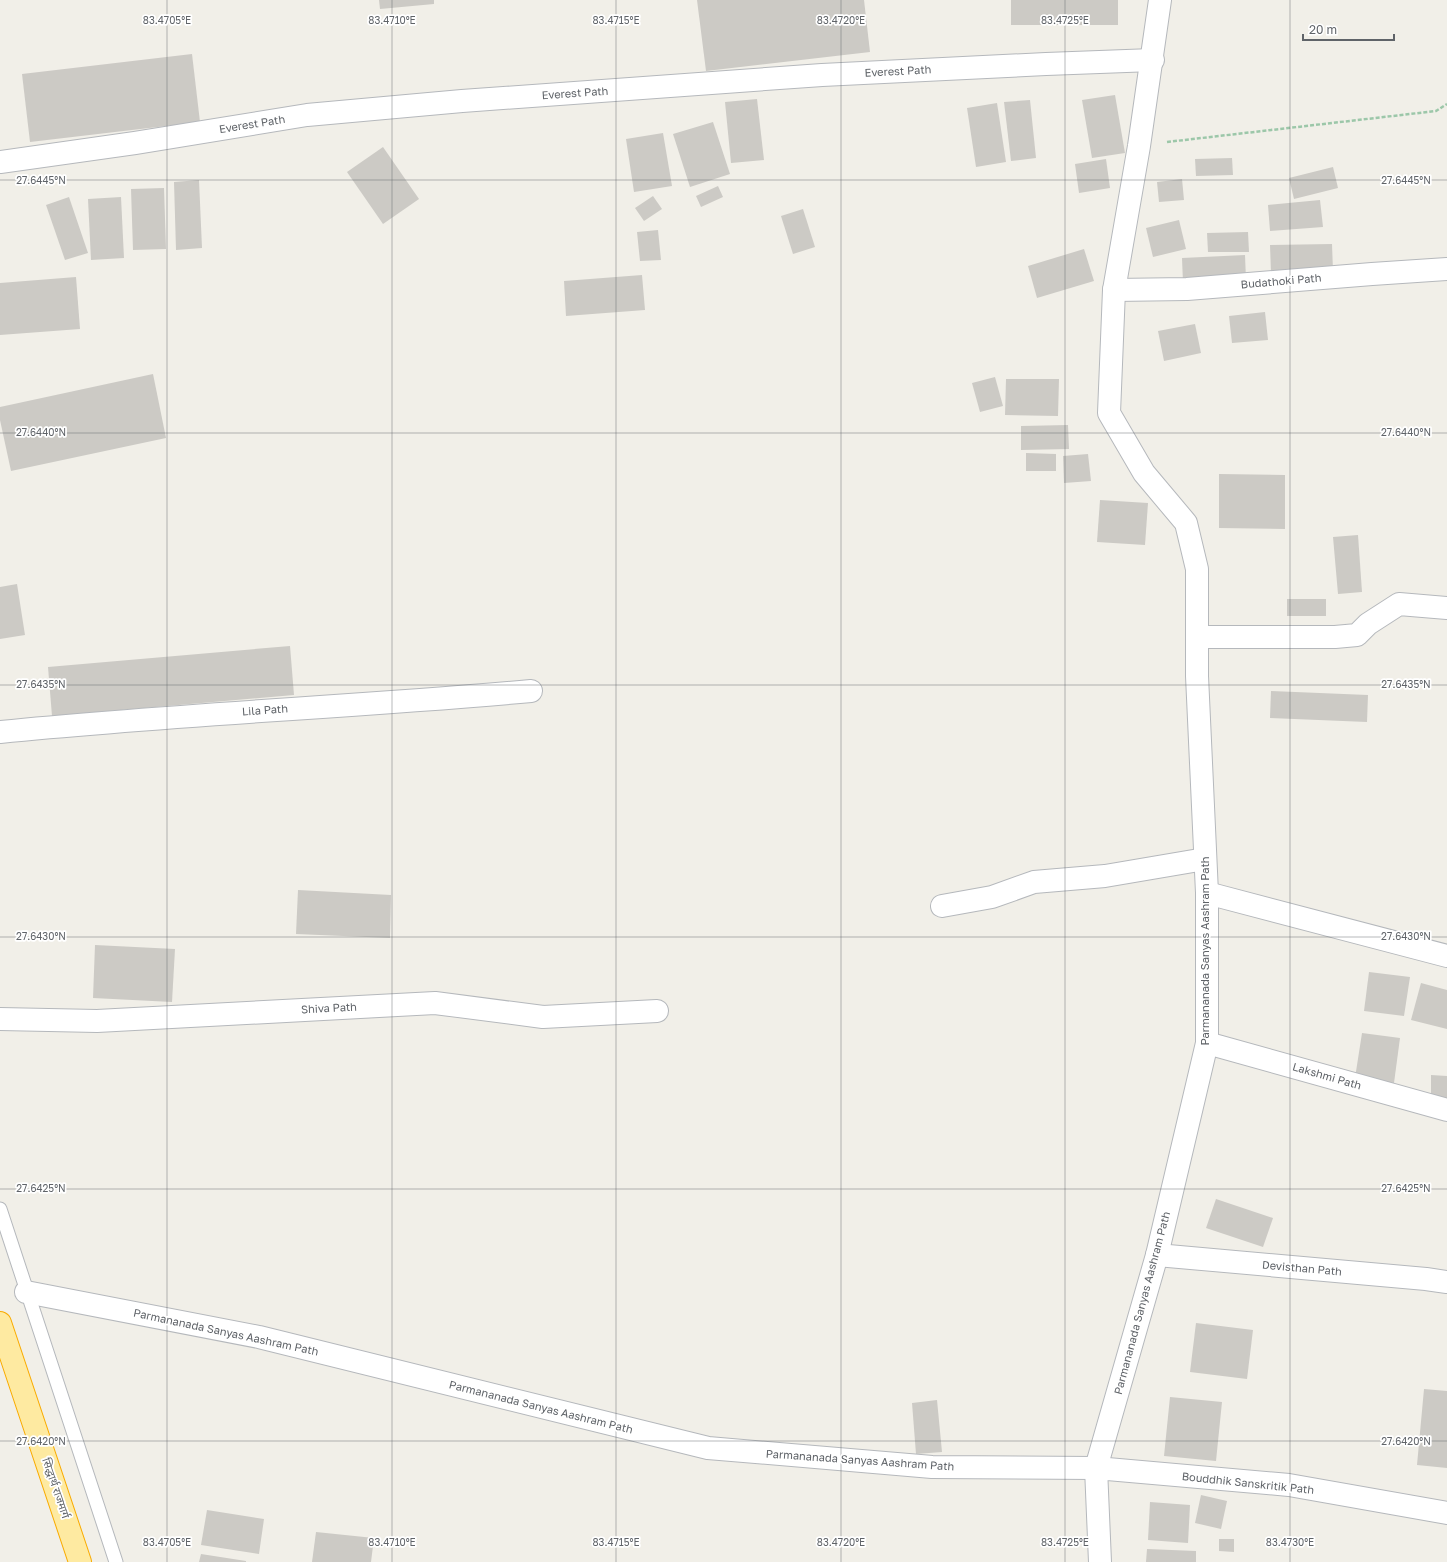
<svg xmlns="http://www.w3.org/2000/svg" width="1447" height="1562" viewBox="0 0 1447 1562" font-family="'Golos Text','Noto Sans Devanagari',sans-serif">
	<rect width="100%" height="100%" fill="#f1efe8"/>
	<!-- building -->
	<g fill="#cccac5">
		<polygon points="379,0 434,0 434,4 380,9"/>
		<polygon points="697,0 864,0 870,52 706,71"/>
		<rect x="1011" y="0" width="107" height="25"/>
		<polygon points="192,54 200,122 30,142 22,74"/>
		<polygon points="1115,95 1125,153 1092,158 1082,100"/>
		<polygon points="757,99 764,160 731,163 725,102"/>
		<polygon points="1030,100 1036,158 1011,161 1004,102"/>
		<polygon points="997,103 1006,162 976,167 967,108"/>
		<polygon points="713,122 730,174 690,187 673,134"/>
		<polygon points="663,133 672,186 634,192 626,139"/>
		<polygon points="383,147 419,199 383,224 347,172"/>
		<polygon points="1232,158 1233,175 1196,176 1195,159"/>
		<polygon points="1106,159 1110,188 1079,193 1075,164"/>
		<polygon points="1333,167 1338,188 1294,199 1289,178"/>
		<polygon points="1182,179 1184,200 1159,202 1157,182"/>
		<polygon points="199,180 202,248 176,250 174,182"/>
		<polygon points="718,186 723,197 701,207 696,196"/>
		<polygon points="164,188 166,249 133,250 131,189"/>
		<polygon points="653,196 662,209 644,221 635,208"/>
		<polygon points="69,197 88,253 65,260 46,205"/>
		<polygon points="121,197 124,258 91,260 88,199"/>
		<polygon points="1320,200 1323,227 1270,231 1268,205"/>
		<polygon points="803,209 815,247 793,254 781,216"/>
		<polygon points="1179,220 1186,249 1153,257 1146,228"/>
		<polygon points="658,230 661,260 640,261 637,232"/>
		<polygon points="1248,232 1249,252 1208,252 1207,233"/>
		<polygon points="1332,244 1333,271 1271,273 1270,245"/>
		<polygon points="1084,249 1094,281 1037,298 1028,266"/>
		<polygon points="1245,255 1246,280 1183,283 1182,258"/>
		<polygon points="642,275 645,310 566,316 564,281"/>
		<polygon points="76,277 80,329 0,335 0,283"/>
		<polygon points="1265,312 1268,340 1232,343 1229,316"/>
		<polygon points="1195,324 1201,353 1164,361 1158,331"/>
		<polygon points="153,374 166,438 11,471 0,420 0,407"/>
		<polygon points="995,377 1003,406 980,412 972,383"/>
		<polygon points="1006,379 1059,379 1058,416 1005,415"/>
		<polygon points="1068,425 1069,449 1021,450 1021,426"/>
		<polygon points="1026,453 1056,454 1056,471 1026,471"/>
		<polygon points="1088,454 1091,481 1064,483 1063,456"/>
		<polygon points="1219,474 1285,475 1285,529 1219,528"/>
		<polygon points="1100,500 1148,503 1145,545 1097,542"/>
		<polygon points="1358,535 1362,592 1338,594 1333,537"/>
		<polygon points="17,584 25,635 0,639 0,587"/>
		<rect x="1287" y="599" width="39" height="17"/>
		<polygon points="290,646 294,695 52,716 48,667"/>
		<polygon points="1271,691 1368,695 1367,722 1270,718"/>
		<polygon points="298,890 391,895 390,938 296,934"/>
		<polygon points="95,945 175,949 172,1002 93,998"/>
		<polygon points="1369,972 1410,977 1404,1016 1364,1011"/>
		<polygon points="1421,983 1447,990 1447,1029 1411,1020"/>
		<polygon points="1362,1033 1400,1038 1394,1083 1355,1078"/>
		<polygon points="1431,1075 1447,1076 1447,1100 1431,1100"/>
		<polygon points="1216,1199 1273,1218 1263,1247 1206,1228"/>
		<polygon points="1196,1323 1253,1330 1247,1379 1190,1372"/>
		<polygon points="1424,1389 1447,1391 1447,1468 1417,1465"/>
		<polygon points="1170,1397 1222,1402 1216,1461 1164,1456"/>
		<polygon points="937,1400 942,1452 916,1454 912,1403"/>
		<polygon points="1201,1495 1227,1501 1221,1529 1195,1523"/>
		<polygon points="1150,1502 1190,1505 1188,1543 1148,1540"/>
		<polygon points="207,1510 264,1519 259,1554 201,1545"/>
		<polygon points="316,1532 374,1538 371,1562 312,1562"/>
		<polygon points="1219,1539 1234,1539 1234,1552 1219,1551"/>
		<polygon points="1147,1549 1196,1551 1196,1562 1146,1562"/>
		<polygon points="201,1554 246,1561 246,1562 199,1562"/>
	</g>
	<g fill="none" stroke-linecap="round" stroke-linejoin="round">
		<defs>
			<polyline id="service" points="0,1209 116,1562"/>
			<g id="minor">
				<polyline points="0,162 135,143 307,115 462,101 822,75 1046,64 1153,60"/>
				<polyline points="1114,290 1187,289 1372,274 1447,269"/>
				<polyline points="1197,637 1335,637 1357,635 1368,624 1399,604 1447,608"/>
				<path d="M0,732C177,714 354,707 531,691"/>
				<polyline points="1207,893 1447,956"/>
				<polyline points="942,906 992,897 1034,882 1105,876 1205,859"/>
				<polyline points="0,1019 97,1021 435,1003 543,1017 657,1011"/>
				<polyline points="1207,1043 1447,1110"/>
				<polyline points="1157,1255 1426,1279 1447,1282"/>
				<polyline points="26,1292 259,1337 708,1448 932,1467 1096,1468 1157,1255 1207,1043 1207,893 1197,676 1197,569 1186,523 1144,473 1109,413 1114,290 1139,146 1160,0"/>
				<polyline points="1100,1562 1096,1468 1289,1485 1447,1513"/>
			</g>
			<polyline id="trunk" points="0,1323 80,1562"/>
		</defs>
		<!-- service casing -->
		<use href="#service" stroke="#b5b8bc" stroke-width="15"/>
		<!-- minor casing -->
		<use href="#minor" stroke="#b5b8bc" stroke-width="24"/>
		<!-- trunk casing -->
		<use href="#trunk" stroke="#f9ab00" stroke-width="24"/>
		<!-- path -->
		<polyline stroke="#9cc7a9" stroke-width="2.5" stroke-dasharray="4 2" stroke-linecap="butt" points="1167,142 1436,111 1447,104"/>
		<!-- service -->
		<use href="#service" stroke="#fff" stroke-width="13"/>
		<!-- minor -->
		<use href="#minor" stroke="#fff" stroke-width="22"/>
		<!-- trunk -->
		<use href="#trunk" stroke="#feeaa1" stroke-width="22"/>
	</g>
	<!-- ticks -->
	<path fill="none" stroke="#5f6368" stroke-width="1" stroke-opacity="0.45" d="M167,0V1562M392,0V1562M616,0V1562M841,0V1562M1065,0V1562M1290,0V1562M0,180H1447M0,433H1447M0,685H1447M0,937H1447M0,1189H1447M0,1441H1447"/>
	<g text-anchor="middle" stroke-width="3.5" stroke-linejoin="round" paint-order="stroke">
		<!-- street labels -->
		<g font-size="11" fill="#5f6368" stroke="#fff">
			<text transform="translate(898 71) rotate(-3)" y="4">Everest Path</text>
			<text transform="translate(575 93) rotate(-4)" y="4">Everest Path</text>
			<text transform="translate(252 124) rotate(-9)" y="4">Everest Path</text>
			<text transform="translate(1281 281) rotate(-5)" y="4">Budathoki Path</text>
			<text transform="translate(265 710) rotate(-4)" y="4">Lila Path</text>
			<text transform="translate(1205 951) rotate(-90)" y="4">Parmananada Sanyas Aashram Path</text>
			<text transform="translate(329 1008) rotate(-3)" y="4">Shiva Path</text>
			<text transform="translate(1327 1076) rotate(16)" y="4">Lakshmi Path</text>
			<text transform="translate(1302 1268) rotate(5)" y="4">Devisthan Path</text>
			<text transform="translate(1142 1303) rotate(-75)" y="4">Parmananada Sanyas Aashram Path</text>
			<text transform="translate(226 1332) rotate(12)" y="4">Parmananada Sanyas Aashram Path</text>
			<text transform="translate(541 1407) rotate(14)" y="4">Parmananada Sanyas Aashram Path</text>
			<text transform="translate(860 1460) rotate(4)" y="4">Parmananada Sanyas Aashram Path</text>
			<text transform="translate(1248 1483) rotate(6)" y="4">Bouddhik Sanskritik Path</text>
			<text transform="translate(56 1488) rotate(71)" y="4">सिद्धार्थ राजमार्ग</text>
		</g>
	</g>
	<g font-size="10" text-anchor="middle" fill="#5f6368" stroke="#fff" stroke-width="3.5" stroke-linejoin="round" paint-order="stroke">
		<text x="167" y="24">83.4705°E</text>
		<text x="392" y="24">83.4710°E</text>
		<text x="616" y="24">83.4715°E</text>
		<text x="841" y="24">83.4720°E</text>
		<text x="1065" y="24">83.4725°E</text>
		<text x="41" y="184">27.6445°N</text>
		<text x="1406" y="184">27.6445°N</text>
		<text x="41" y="436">27.6440°N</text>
		<text x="1406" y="436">27.6440°N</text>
		<text x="41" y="688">27.6435°N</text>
		<text x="1406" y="688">27.6435°N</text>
		<text x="41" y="940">27.6430°N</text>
		<text x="1406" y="940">27.6430°N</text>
		<text x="41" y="1192">27.6425°N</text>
		<text x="1406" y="1192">27.6425°N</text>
		<text x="41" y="1445">27.6420°N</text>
		<text x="1406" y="1445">27.6420°N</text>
		<text x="167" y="1546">83.4705°E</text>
		<text x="392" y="1546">83.4710°E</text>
		<text x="616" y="1546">83.4715°E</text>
		<text x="841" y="1546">83.4720°E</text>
		<text x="1065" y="1546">83.4725°E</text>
		<text x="1290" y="1546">83.4730°E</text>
	</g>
	<!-- scale -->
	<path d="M1303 34v6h91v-6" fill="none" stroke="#5f6368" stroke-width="2"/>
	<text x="1309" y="34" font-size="12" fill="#5f6368" stroke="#ffffff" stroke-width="3" paint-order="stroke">20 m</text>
</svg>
